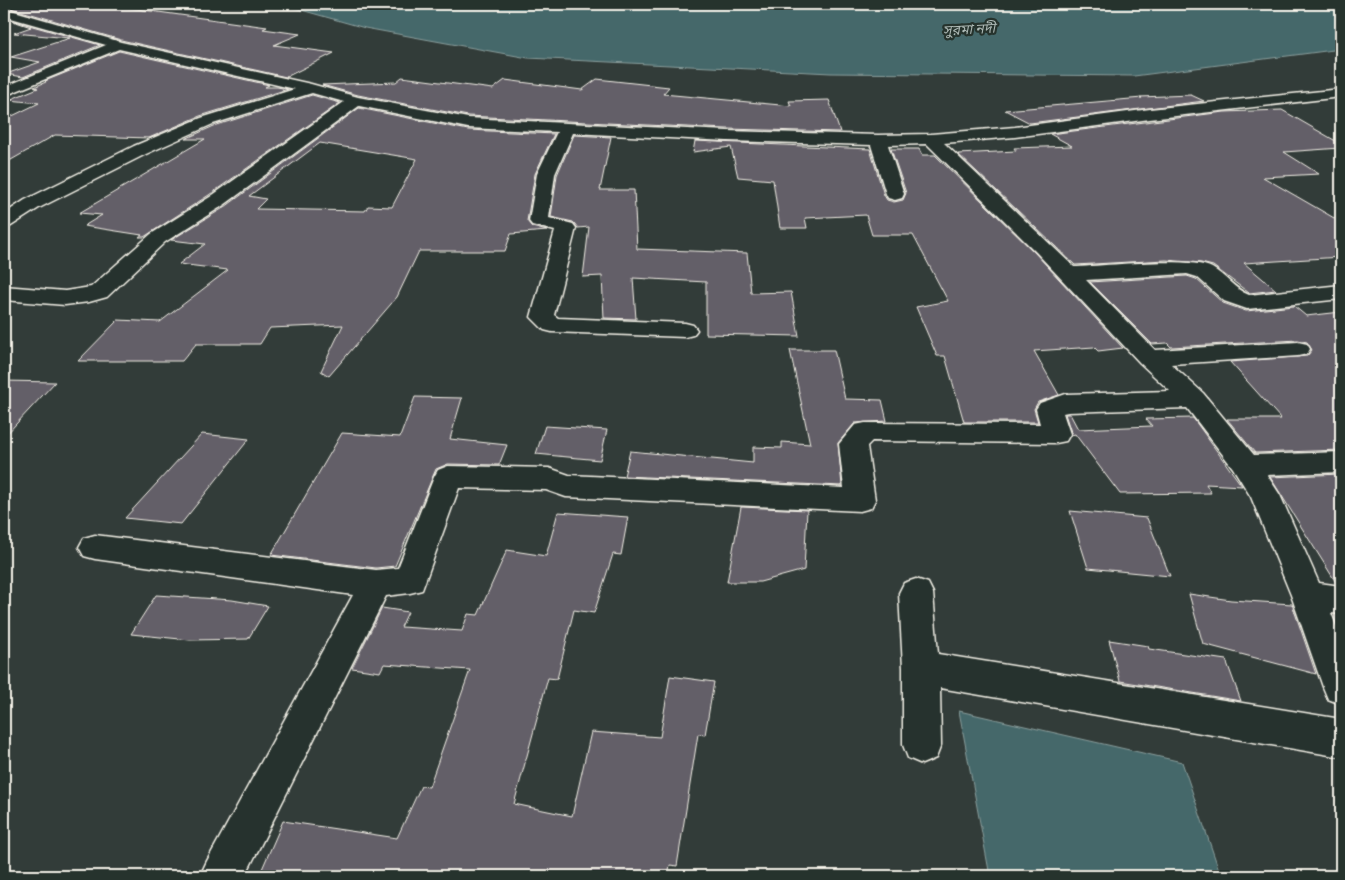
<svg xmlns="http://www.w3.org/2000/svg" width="1345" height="880" viewBox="0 0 1345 880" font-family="Itim,'Noto Sans Bengali',sans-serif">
	<rect width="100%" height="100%" fill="#323c39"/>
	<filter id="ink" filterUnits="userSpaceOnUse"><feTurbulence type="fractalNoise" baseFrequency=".02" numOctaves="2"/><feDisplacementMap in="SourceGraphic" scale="10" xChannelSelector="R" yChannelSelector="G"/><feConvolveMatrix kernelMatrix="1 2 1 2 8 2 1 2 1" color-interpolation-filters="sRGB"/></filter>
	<g filter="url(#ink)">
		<!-- water -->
		<g fill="#45686b" stroke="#8b9f9d">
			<polygon points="280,4 1341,4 1341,49 1134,76 831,73 528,58 365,28"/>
			<polygon points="959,711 1182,762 1221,876 990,876"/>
		</g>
		<!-- building -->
		<g fill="#645e68" stroke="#f4f1e8" fill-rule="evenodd">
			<polygon points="4,4 100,4 267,27 263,29 300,34 274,45 334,53 286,77 121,40 4,6"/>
			<polygon points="4,18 100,45 23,77 6,74 40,62 11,57 70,38 14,33 31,27"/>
			<polygon points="119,51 269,85 265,87 277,87 288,89 200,116 149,138 55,135 4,164 4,120 39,103 9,100 38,88 34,87 46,82 45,81"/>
			<polygon points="402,77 493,89 505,80 582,90 597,79 669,87 663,94 791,106 789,101 829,100 840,132 727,129 468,116 358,95 322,85 396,82"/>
			<polygon points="312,95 340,103 209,195 144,237 139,237 142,235 84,226 102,215 79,213 205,139 185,139 214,126"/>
			<polygon points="1191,95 1204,101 1030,123 1005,110 1142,98 1140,97"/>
			<path d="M359,108L468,130L554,134L535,174L527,221L532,227L547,231L511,234L505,251H419L397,297L329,376L321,371L343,325L270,328L260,344H196L182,361H78L118,320L160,322L228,270L179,264L205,244L171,240L225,207ZM320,143L417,159L392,207L368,206L365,211L256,209L266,199L249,196Z"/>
			<polygon points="1282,110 1341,144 1341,148 1284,152 1319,174 1263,177 1341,222 1341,257 1244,263 1276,290 1249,293 1213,266 1201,263 1166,260 1075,265 958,154 1016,151 1014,148 1072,146 1050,134 1224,112"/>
			<polygon points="574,135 611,137 600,190 634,190 637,249 747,253 751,293 791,292 799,336 706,334 706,282 633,278 636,319 604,318 602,276 583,277 589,227 578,228 573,222 551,217 557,175"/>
			<polygon points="695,141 870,149 884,195 887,200 894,202 903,200 906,193 891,149 919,149 922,155 935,155 1035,253 1123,348 1098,351 1094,347 1034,351 1059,395 1038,402 1034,409 1038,422 964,422 945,356 937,356 916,307 948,301 913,235 872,235 866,215 805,218 807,228 780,228 773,180 738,177 731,147 693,152"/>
			<polygon points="1187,276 1196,279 1223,303 1246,311 1294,306 1306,316 1341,312 1341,450 1255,453 1227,419 1281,419 1230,362 1307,356 1312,350 1307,342 1298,340 1171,347 1167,343 1152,344 1090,282"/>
			<polygon points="790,350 834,350 845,399 882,400 887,421 855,423 838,443 842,486 624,476 630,451 753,463 753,447 782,448 782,442 810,444"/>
			<polygon points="4,381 55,382 4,437"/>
			<polygon points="415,397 462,398 450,439 507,445 499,465 448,464 436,469 395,566 376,568 271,555 342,433 400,437"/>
			<polygon points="1065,414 1070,414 1078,429 1152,426 1146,419 1193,418 1242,486 1206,484 1211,493 1120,494 1075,434 1072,435"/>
			<polygon points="545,426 607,430 600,460 536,454"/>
			<polygon points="202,434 249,439 181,524 125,518"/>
			<polygon points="1341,474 1341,584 1337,584 1270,477"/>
			<polygon points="741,507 807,510 804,570 760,582 727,582"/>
			<polygon points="1070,511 1147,518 1170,576 1088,568"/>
			<polygon points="558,512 628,517 621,555 613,554 594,613 574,610 557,679 548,678 514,804 572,816 591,732 660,737 670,676 714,682 705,735 698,734 677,866 670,865 668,876 259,876 283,821 397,838 421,786 429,787 470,670 384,664 380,672 352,668 382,608 408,612 401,627 462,631 468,614 478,615 507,550 546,556"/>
			<polygon points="1189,594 1231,600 1292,604 1316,674 1203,644"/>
			<polygon points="156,595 232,600 268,606 248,639 190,640 131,634"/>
			<polygon points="1109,640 1148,646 1149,649 1226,660 1241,701 1120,681"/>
		</g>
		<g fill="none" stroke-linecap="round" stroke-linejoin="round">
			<defs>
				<g id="minor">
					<path d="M4,8L121,42L311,84L358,97L468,118L727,131L878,135L931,134L1015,127L1150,109L1341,89V97L1150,119L1015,137L944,143L1074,267C1102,266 1191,256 1212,268C1226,276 1234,289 1249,295L1341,285V299L1247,309L1224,301L1197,277L1187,274L1086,280L1155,350L1298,342L1307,344L1310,349L1307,354L1298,356L1171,364L1203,393L1254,455L1341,452V472L1267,475L1280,495L1319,583L1341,586V614L1331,613L1341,639V704L1328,699L1323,687L1291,595L1251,497L1233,468L1187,408L1068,412L1063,413L1070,434L1066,441L1056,443L872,441L867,446L875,500L871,508L860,511L566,497L546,490L459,488L422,590L410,593L386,596L245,876H200L207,861L353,595L95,559L84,556L79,547L84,538L95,535L376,570L398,568L434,477L438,470L448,466L549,468L569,475L844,488L839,444L855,425L865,423L1040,424L1036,409L1040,403L1066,394L1170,391L1140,363L1036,252L927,144L888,145L904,194L902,198L895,200L888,198L886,194L871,145L727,141L573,133L555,174L549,218L573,224L576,228L554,315L558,318L685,323L693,325L697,330L693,335L685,337L552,332L544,330L531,317L555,231L532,225L529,221L537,174L557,132L468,128L359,106L224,205L165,242L107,297L89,302L65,305L4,300V286L65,291L91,287L151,234L210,197L344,102L312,93L213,124L146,154L39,208L11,226L4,228V214L25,200L134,146L201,118L295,89L119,49L4,96V87L106,45L4,16Z"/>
					<polygon points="916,579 928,583 933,593 938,654 1341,719 1341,757 940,688 941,745 936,758 922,764 908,758 903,745 903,668 899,593 904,583"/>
				</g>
			</defs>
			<!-- minor casing -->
			<use href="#minor" stroke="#f4f1e8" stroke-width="3"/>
			<!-- minor -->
			<use href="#minor" fill="#26332d" fill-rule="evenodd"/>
		</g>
	</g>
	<g text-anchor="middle" stroke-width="4.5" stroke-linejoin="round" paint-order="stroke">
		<!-- far-water labels -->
		<g font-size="14" font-style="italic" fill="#aebab6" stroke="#26332d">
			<text transform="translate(969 29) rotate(-3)" y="5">সুরমা নদী</text>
		</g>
	</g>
	<!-- margin -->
	<rect width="1345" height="880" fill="none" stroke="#26332d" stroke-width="20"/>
	<rect x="10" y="10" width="1325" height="860" fill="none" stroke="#f4f1e8" stroke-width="2" filter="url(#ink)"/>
</svg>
